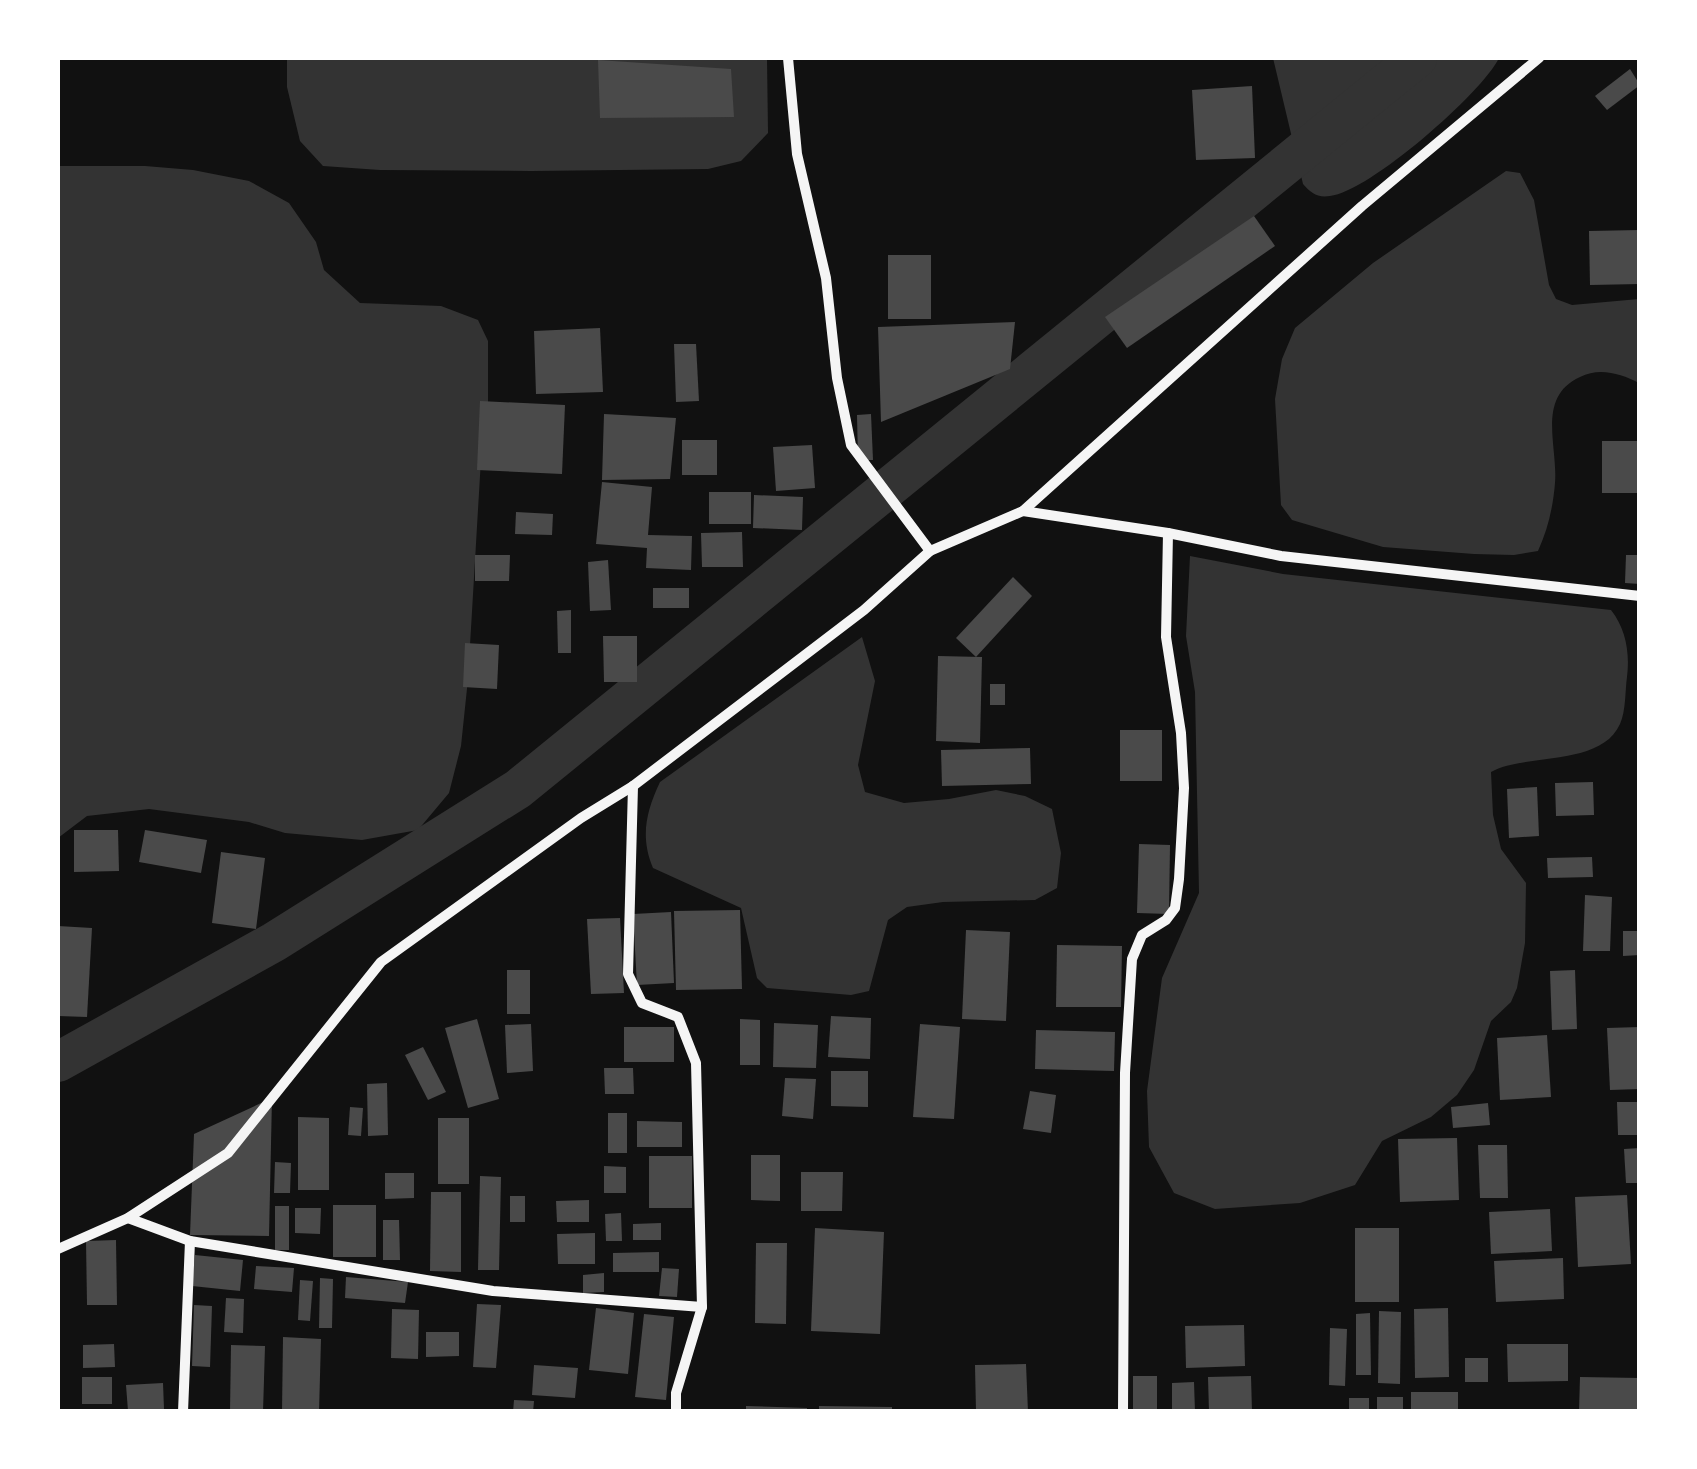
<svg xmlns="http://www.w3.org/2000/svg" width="1697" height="1469" viewBox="0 0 1697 1469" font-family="'Sofia Sans Condensed',sans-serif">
	<rect width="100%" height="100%" fill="#111"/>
	<!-- water -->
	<g fill="#333">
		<polygon points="287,58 767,58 768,133 741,161 708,169 531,171 380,170 323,166 300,141 287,87"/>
		<path d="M1273,58H1499C1482,93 1369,192 1330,196C1317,198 1311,193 1303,184Z"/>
		<polygon points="58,166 145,166 193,170 249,181 289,203 316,242 324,270 360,303 441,306 478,320 488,341 488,403 481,459 468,679 461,746 449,793 418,830 362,840 285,833 249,822 149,809 87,816 58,838"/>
		<path d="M1506,171L1520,173L1534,200L1549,285L1556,299L1572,305L1639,299V383C1621,374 1600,367 1580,377C1536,397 1558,446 1555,483C1553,507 1548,529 1538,551L1514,555L1474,554L1383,547L1292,520L1281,505L1275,399L1282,359L1295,328L1373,263Z"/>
		<path d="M1190,556L1283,574L1611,610C1626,629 1630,653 1627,677C1625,691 1626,711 1620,724C1601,767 1525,753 1491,772L1493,815L1501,849L1526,883L1525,943L1517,988L1511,1002L1491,1021L1474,1070L1457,1095L1431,1117L1382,1141L1355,1185L1300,1203L1215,1209L1174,1193L1149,1147L1147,1091L1162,978L1199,893L1195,692L1186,636Z"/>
		<path d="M862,637L875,681L858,765L865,792L904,803L949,799L996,790L1025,796L1052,809L1061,853L1057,888L1035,900L943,902L907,907L888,920L869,991L851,995L767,988L757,978L741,908L653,868C640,837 646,812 660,782Z"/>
	</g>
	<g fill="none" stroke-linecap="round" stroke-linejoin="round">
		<!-- canal -->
		<polyline stroke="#333" stroke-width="40" points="58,1062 274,942 518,789 1417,58"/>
	</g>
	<!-- building -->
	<g fill="#4a4a4a">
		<polygon points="598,60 731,69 734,117 600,118"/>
		<polygon points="1630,69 1640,85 1607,110 1595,96"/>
		<polygon points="1252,86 1255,158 1196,160 1192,90"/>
		<polygon points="1254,216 1275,246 1127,348 1105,317"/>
		<polygon points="1640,230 1640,284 1590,285 1589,231"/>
		<rect x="888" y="255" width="43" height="64"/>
		<polygon points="1015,322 1010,369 881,422 878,327"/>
		<polygon points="600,328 603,392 536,394 534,331"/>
		<polygon points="674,344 696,344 699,401 676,402"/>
		<polygon points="480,401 565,405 562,474 477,470"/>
		<polygon points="604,414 676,418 670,479 602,480"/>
		<polygon points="871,414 873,460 858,460 857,415"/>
		<rect x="682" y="440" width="35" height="35"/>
		<rect x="1602" y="441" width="38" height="52"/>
		<polygon points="812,445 815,488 776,491 773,447"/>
		<polygon points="602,482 652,487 648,535 692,536 691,570 646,568 647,548 596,544"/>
		<rect x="709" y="492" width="42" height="32"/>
		<polygon points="754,495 803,497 802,530 753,528"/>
		<polygon points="516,512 553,514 552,535 515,534"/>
		<polygon points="742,532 743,567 702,567 701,533"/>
		<polygon points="475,555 510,555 509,581 475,581"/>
		<polygon points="1626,555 1640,555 1640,584 1625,583"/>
		<polygon points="608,560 611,610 590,611 588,562"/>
		<polygon points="1013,577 1032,596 976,657 956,638"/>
		<rect x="653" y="588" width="36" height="20"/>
		<polygon points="571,610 571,653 558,653 557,611"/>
		<polygon points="603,636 637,636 637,682 604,682"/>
		<polygon points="465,643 499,645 497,689 463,687"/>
		<polygon points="938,656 982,657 980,743 936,741"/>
		<rect x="990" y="684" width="15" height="21"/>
		<rect x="1120" y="730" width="42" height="51"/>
		<polygon points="1030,748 1031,784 942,786 941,750"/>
		<polygon points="1593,782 1594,815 1556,816 1555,783"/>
		<polygon points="1537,787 1539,836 1509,838 1507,789"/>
		<polygon points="74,830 118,830 119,871 74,872"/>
		<polygon points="145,830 207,840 201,873 139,862"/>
		<polygon points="1139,844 1170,845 1169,914 1137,913"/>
		<polygon points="221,852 265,858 256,929 212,923"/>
		<polygon points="1592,857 1593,877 1548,878 1547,858"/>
		<polygon points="1585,895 1612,897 1610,951 1583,951"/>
		<polygon points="740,910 742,989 676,990 674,911"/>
		<polygon points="671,912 674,983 637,985 633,914"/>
		<polygon points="620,918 624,993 591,994 587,919"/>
		<polygon points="58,926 92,928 87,1017 58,1016"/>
		<polygon points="966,930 1010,932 1006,1021 962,1019"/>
		<polygon points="1623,931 1640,931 1640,955 1623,956"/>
		<polygon points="1057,945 1122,946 1121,1007 1056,1007"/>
		<rect x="507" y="970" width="23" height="44"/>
		<polygon points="1575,970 1577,1029 1552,1030 1550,971"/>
		<polygon points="831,1016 871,1018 870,1059 828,1057"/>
		<polygon points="477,1019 499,1099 468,1108 445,1028"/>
		<polygon points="740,1019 760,1020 760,1065 740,1065"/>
		<polygon points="774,1023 818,1025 816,1068 773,1067"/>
		<polygon points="531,1024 533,1071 507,1073 505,1025"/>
		<polygon points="920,1024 960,1027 954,1119 913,1117"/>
		<rect x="624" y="1027" width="50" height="35"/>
		<polygon points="1640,1027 1640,1089 1610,1090 1607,1028"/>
		<polygon points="1036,1030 1115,1032 1114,1071 1035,1069"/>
		<polygon points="1547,1035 1551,1097 1500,1100 1497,1038"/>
		<polygon points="423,1047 446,1092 428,1100 405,1055"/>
		<polygon points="604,1068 633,1068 634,1094 605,1094"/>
		<polygon points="831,1071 868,1071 868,1107 831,1106"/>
		<polygon points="785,1078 816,1079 813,1119 782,1116"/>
		<polygon points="387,1083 388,1135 368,1136 367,1084"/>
		<polygon points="1030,1091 1056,1095 1051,1133 1023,1129"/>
		<polygon points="272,1098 269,1236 190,1235 194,1134"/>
		<polygon points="1617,1102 1640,1102 1640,1135 1618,1135"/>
		<polygon points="1488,1103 1490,1125 1453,1128 1451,1107"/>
		<polygon points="350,1107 363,1108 361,1136 348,1135"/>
		<rect x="608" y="1113" width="19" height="40"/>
		<polygon points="298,1117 329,1118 329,1190 298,1190"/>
		<rect x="438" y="1118" width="31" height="66"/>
		<polygon points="637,1121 682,1122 682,1147 637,1147"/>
		<polygon points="1457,1138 1459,1200 1400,1202 1398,1139"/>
		<polygon points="1478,1145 1507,1145 1508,1198 1480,1198"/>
		<polygon points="1640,1148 1640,1183 1626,1183 1624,1149"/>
		<polygon points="751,1155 780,1155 780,1201 751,1200"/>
		<rect x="649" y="1156" width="43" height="52"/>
		<polygon points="275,1162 291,1163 290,1193 274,1193"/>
		<polygon points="604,1166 626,1167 626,1193 604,1193"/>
		<polygon points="801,1172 843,1172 842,1211 801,1211"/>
		<polygon points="385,1173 414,1173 414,1198 385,1199"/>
		<polygon points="480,1176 501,1177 499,1270 478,1270"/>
		<polygon points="431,1192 461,1192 461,1272 430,1271"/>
		<polygon points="1627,1195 1631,1264 1578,1267 1575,1197"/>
		<rect x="510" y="1196" width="15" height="26"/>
		<polygon points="589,1200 589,1222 557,1222 556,1201"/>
		<rect x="333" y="1205" width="43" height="52"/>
		<rect x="275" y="1206" width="14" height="44"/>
		<polygon points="295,1208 321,1208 320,1234 295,1233"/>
		<polygon points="1550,1209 1552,1251 1491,1254 1489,1212"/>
		<polygon points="621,1213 622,1241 606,1241 605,1214"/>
		<polygon points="383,1220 399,1220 400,1260 383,1260"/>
		<polygon points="661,1223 661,1240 633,1240 633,1224"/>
		<polygon points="815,1228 884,1232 880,1334 811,1331"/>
		<rect x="1355" y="1228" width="44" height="74"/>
		<polygon points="595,1233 595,1264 558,1264 557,1234"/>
		<polygon points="116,1240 117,1305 87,1305 86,1241"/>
		<polygon points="756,1243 787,1243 786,1324 755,1323"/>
		<polygon points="659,1252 659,1272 613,1272 613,1253"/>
		<polygon points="195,1255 243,1260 240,1291 192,1286"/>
		<polygon points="1563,1258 1564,1299 1496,1302 1494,1261"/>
		<polygon points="256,1266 294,1268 292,1292 254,1289"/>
		<polygon points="662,1268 679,1269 677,1297 659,1296"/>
		<polygon points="604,1273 604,1292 583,1293 583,1275"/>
		<polygon points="346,1277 408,1282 405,1303 345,1298"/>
		<polygon points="320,1278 333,1279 332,1328 319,1328"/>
		<polygon points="300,1280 313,1281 310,1321 298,1320"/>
		<polygon points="226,1298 244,1299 243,1333 224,1332"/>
		<polygon points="477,1304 501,1305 496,1368 473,1367"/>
		<polygon points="194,1305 212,1306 210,1367 192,1366"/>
		<polygon points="596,1308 634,1313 628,1374 589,1370"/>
		<polygon points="1448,1308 1449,1377 1415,1378 1414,1309"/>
		<polygon points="392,1309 419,1310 418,1359 391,1358"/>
		<polygon points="1379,1311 1401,1312 1400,1384 1378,1383"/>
		<polygon points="1370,1313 1371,1375 1356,1375 1356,1314"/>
		<polygon points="644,1314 674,1317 666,1400 635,1397"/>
		<polygon points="1244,1325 1245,1366 1186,1368 1185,1326"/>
		<polygon points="1330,1328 1347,1329 1345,1386 1329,1385"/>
		<polygon points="426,1332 459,1332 459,1356 426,1357"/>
		<polygon points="283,1337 321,1339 319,1412 282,1412"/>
		<polygon points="114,1344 115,1367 83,1368 83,1345"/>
		<polygon points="1507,1344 1568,1344 1568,1381 1508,1382"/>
		<polygon points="231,1345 265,1346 263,1412 230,1412"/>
		<rect x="1465" y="1358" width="23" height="24"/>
		<polygon points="1026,1364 1028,1412 976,1412 975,1365"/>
		<polygon points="534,1365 578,1368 575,1398 532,1395"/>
		<rect x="1133" y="1376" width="24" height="36"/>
		<polygon points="1251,1376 1252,1412 1209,1412 1208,1377"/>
		<rect x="82" y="1377" width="30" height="27"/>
		<polygon points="1580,1377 1640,1378 1640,1412 1579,1412"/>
		<polygon points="1194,1382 1195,1412 1172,1412 1172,1383"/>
		<polygon points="163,1383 164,1409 128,1411 126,1385"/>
		<rect x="1411" y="1392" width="47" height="20"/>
		<rect x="1377" y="1397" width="26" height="15"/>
		<rect x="1349" y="1398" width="20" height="14"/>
		<polygon points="514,1400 534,1401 533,1412 513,1412"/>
		<polygon points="746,1406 807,1408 807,1412 746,1412"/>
		<polygon points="819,1406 892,1407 892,1412 819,1412"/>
	</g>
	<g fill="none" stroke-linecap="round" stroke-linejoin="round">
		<!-- minor -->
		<g stroke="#f5f5f5" stroke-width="10">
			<polyline points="788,58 797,154 826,278 837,378 851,445 930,551"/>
			<polyline points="1023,511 1168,533 1281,556 1640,596"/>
			<polyline points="633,786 628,974 642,1003 678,1017 696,1063 702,1307 676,1393 676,1412"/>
			<polyline points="128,1218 190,1241 493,1291 702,1307"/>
			<polyline points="58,1249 128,1218 228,1153 381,962 581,818 633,786 864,610 930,551 1023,511 1362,206 1539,58"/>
			<polyline points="183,1412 190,1241"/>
			<polyline points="1123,1412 1125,1073 1132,959 1142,935 1166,920 1175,908 1179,879 1184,788 1181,733 1166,637 1168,533"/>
		</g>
	</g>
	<!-- border -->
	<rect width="1697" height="1469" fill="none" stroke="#ffffff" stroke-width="120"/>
</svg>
